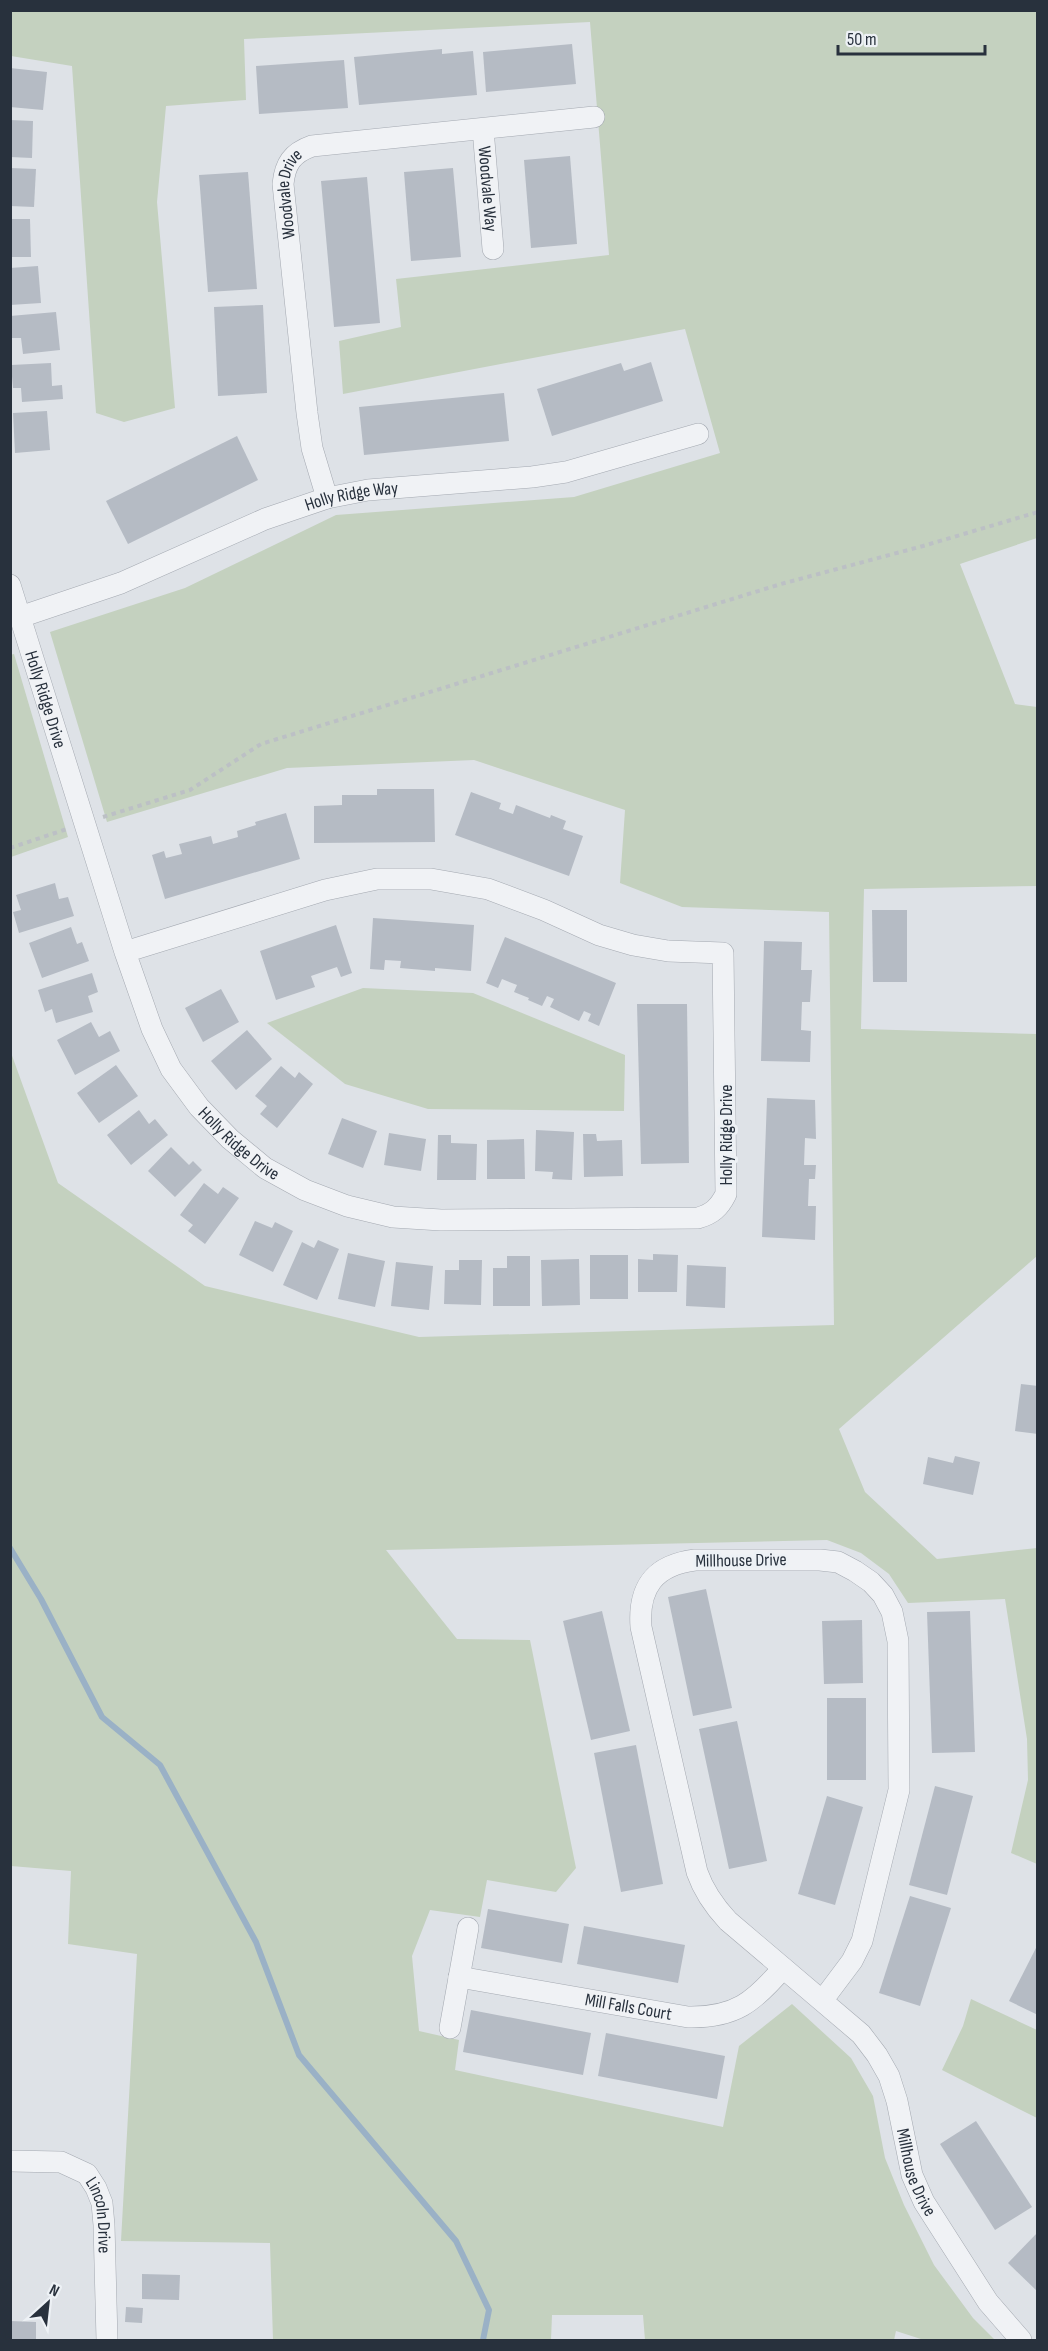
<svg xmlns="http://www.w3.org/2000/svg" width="1048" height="2351" viewBox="0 0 1048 2351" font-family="'Sofia Sans Condensed',sans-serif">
	<rect width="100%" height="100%" fill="#dee2e7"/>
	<!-- green -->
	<g fill="#c4d1bf">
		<polygon points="11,11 1037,11 1037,538 960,564 1015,704 1037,707 1037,886 864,889 861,1029 1037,1034 1037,1256 839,1429 865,1492 937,1559 1037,1548 1037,1864 1011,1853 1028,1780 1027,1739 1005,1599 908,1603 889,1574 861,1553 827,1540 386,1550 457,1639 530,1640 576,1868 556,1892 487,1880 480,1917 430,1910 412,1956 419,2031 459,2040 455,2070 723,2127 739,2046 792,2004 851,2058 873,2096 885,2158 904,2205 934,2265 973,2318 995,2340 924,2340 896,2331 894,2340 645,2340 643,2315 552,2315 551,2340 273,2340 270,2243 121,2241 137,1954 68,1944 71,1871 11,1866 10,1050 58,1183 205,1286 419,1337 834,1325 829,912 682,907 620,883 625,810 474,760 287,768 107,822 50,632 185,588 336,515 574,497 720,453 685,329 343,394 339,341 401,327 396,279 609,255 590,22 244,39 246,100 166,106 157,202 175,408 124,422 96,413 72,66 11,56"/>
		<polygon points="14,654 68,837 11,857 10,655"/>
		<polygon points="363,988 473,993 625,1055 624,1111 428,1109 345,1084 267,1023"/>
		<polygon points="971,1999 1037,2030 1037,2118 942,2070 963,2026"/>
	</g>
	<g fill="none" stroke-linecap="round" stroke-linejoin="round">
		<!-- stream -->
		<polyline stroke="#9ab1c6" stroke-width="6" points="10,1548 41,1599 102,1717 160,1765 256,1942 299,2055 456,2241 489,2310 483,2340"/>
	</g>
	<!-- building -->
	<g fill="#b5bbc4">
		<polygon points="572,44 576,84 486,92 483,52"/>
		<polygon points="442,49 442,54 473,51 477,95 359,105 354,57"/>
		<polygon points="344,60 348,108 259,114 256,66"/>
		<polygon points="10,68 47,72 43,110 10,107"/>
		<polygon points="10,120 33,121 32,158 10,157"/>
		<polygon points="570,156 577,244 531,248 524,160"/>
		<polygon points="10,168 36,169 34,207 10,206"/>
		<polygon points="453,168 461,257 411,261 404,172"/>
		<polygon points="248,172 257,289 208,292 199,175"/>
		<polygon points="367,177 380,323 334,327 321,181"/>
		<polygon points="10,219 30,219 31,257 10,257"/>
		<polygon points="38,266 41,303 10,305 10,268"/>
		<polygon points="263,305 267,393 218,396 214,307"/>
		<polygon points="56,312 60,350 23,354 21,338 10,338 10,316"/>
		<polygon points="651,362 663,401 552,436 537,389 621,363 624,371"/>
		<polygon points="51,363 52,386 62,385 63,399 22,402 21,388 13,388 11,365"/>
		<polygon points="504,393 509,441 364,455 359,407"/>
		<polygon points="47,411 50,450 15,453 13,413"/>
		<polygon points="237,436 258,480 128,544 106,501"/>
		<polygon points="377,789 434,789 435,842 314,843 314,806 342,805 342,795 377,795"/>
		<polygon points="471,792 501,803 499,809 513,814 516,805 550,818 551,815 566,821 563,829 583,836 569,876 455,835"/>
		<polygon points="286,813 300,859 165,899 152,855 164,851 166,858 182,854 179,844 211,836 213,844 238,837 237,831 256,825 255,822"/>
		<polygon points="55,883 59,899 68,897 74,916 19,933 13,912 21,910 16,895"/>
		<polygon points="872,910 907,910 907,982 873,982"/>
		<polygon points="373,918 474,925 471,971 435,968 435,971 400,968 401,961 385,960 384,970 370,969"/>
		<polygon points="336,925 352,973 341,977 337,967 311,976 315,987 276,1000 260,951"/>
		<polygon points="71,927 77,944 82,942 89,961 42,978 29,943"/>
		<polygon points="505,937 616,983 599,1026 588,1021 591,1014 584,1011 579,1021 550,1007 554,999 547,996 542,1006 528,1000 529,998 514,992 517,985 502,979 498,988 486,983"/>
		<polygon points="764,941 802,942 801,970 812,970 810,1002 802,1002 801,1030 811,1031 810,1062 761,1061"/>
		<polygon points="92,973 98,992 88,996 93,1012 56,1023 52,1009 45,1012 38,990"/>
		<polygon points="221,989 239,1022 203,1042 185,1008"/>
		<polygon points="637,1004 687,1004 689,1163 641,1164"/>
		<polygon points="91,1022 99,1037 110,1031 120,1051 75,1075 57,1040"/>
		<polygon points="247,1030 272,1059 236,1090 211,1061"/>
		<polygon points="116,1065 138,1096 99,1123 77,1093"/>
		<polygon points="281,1066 295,1078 299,1072 313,1084 277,1128 260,1114 267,1106 255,1096"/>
		<polygon points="767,1098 815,1100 816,1139 805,1138 804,1165 816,1165 815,1179 809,1179 808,1206 816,1206 815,1240 762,1237"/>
		<polygon points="139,1110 149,1124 155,1119 168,1135 131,1165 107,1135"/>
		<polygon points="342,1118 377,1131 363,1168 328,1154"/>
		<polygon points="536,1130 574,1132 572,1180 552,1179 553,1172 535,1171"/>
		<polygon points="389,1133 426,1139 421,1171 384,1165"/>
		<polygon points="583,1134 596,1134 597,1141 622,1140 623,1176 584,1177"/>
		<polygon points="438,1135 451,1135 451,1143 477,1144 476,1180 437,1180"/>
		<polygon points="524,1139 525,1179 487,1179 487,1140"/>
		<polygon points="171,1147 189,1165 193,1161 202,1170 175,1197 148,1171"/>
		<polygon points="204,1183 218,1194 223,1187 239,1198 205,1244 188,1231 193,1225 180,1215"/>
		<polygon points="255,1221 272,1228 275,1222 293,1231 273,1272 239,1255"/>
		<polygon points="318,1240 339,1249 317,1300 283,1285 302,1242 314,1248"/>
		<polygon points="348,1253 385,1261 375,1307 338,1299"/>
		<polygon points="653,1254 678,1255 677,1292 638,1292 638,1259 653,1260"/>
		<rect x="590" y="1255" width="38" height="44"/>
		<polygon points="507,1256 530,1256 530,1306 493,1306 493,1268 507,1268"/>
		<polygon points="579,1259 580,1305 542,1306 541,1260"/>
		<polygon points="459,1260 482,1260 481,1305 444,1304 445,1270 459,1270"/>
		<polygon points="396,1262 433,1266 429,1310 391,1306"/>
		<polygon points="687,1265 726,1267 725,1308 686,1306"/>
		<polygon points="1021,1384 1038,1386 1038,1434 1015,1431"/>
		<polygon points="955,1456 980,1462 973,1495 923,1484 928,1457 953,1463"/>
		<polygon points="706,1589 732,1708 693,1716 668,1597"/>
		<polygon points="602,1611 630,1731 591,1740 563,1621"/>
		<polygon points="970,1611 975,1752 932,1753 927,1612"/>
		<polygon points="862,1620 863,1683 824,1684 822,1621"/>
		<rect x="827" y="1698" width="39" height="82"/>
		<polygon points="737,1721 767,1861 729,1869 699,1729"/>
		<polygon points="636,1745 663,1884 621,1892 594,1753"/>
		<polygon points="935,1786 973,1796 947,1895 909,1885"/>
		<polygon points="827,1796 863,1807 835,1905 798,1894"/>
		<polygon points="910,1896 951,1908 920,2006 879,1993"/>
		<polygon points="488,1909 569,1924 562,1963 481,1948"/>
		<polygon points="584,1926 685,1945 678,1983 577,1964"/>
		<polygon points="1038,1944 1038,2015 1009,2001"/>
		<polygon points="471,2010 591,2033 583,2075 463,2052"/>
		<polygon points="606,2033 725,2056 717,2099 598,2076"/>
		<polygon points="976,2121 1032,2207 995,2230 940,2144"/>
		<polygon points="1038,2232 1038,2292 1008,2263"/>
		<polygon points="142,2274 180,2275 179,2300 142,2299"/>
		<polygon points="126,2307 143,2308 142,2323 125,2322"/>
		<polygon points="10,2321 36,2322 36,2340 10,2340"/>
	</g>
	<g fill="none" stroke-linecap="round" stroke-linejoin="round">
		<defs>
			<g id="minor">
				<path id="s1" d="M483,129L493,249"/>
				<path id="s2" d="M327,498L312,448L307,413L283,184C285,164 292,153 312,146L594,117"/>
				<path id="s3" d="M10,585L125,952L152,1029L171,1069L199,1107L230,1139L265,1168L305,1190L347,1206L393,1217L441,1220L698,1218C712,1214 719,1208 726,1194L723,953L668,951L633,945L599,935L544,910L488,889L431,879H377L325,890L125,952"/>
				<path id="s4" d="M20,617L121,583L265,519L327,498L368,490L532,477L566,472L698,434"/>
				<path id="s5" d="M459,1977L688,2017C735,2018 754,2002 783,1968"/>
				<path id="s6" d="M822,2001L852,1961L862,1941L899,1790L898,1641L892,1612L883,1595L871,1582L855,1571L838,1562L820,1560H695C655,1565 638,1587 641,1627L697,1872C704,1892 714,1906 728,1921L861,2034L877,2055L889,2076L897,2101L912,2175L924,2202L988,2302L1021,2340"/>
				<polyline points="450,2028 468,1928"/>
				<path id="s7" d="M10,2161L61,2162L87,2174L96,2188L102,2203L104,2225L107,2340"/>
			</g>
		</defs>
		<!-- minor casing -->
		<use href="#minor" stroke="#a4a9b1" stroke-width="22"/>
		<!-- path -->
		<g stroke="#bcc0c5" stroke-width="4" stroke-dasharray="4.5 4.5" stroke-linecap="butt">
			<polyline points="103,817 190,790 261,744 781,584 923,546 1038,512"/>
			<polyline points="10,848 67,829"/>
		</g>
		<!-- minor -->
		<use href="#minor" stroke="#f0f2f5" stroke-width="21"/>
	</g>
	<g text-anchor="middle" stroke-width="6" stroke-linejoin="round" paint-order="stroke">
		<!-- street labels -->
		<g font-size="18" fill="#28313d" stroke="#edf1f5">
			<text dy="6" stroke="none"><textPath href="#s1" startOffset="60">Woodvale Way</textPath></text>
			<text dy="6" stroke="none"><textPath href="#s2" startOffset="309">Woodvale Drive</textPath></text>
			<text dy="6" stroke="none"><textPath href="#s4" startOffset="354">Holly Ridge Way</textPath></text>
			<text dy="6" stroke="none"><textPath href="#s3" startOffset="120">Holly Ridge Drive</textPath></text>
			<text transform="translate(726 1135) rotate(-90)" y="6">Holly Ridge Drive</text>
			<text dy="6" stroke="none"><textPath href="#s3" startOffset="612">Holly Ridge Drive</textPath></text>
			<text transform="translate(741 1560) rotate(-1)" y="6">Millhouse Drive</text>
			<text dy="6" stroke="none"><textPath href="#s5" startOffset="172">Mill Falls Court</textPath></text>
			<text dy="6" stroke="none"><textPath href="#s6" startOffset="1358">Millhouse Drive</textPath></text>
			<text dy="6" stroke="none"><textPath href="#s7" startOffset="124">Lincoln Drive</textPath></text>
		</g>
	</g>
	<!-- border -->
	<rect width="1048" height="2351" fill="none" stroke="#28313d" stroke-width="24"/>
	<!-- north arrow -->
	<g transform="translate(48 2303) rotate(27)" stroke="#edf1f5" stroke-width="4.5" paint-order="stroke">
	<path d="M0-4.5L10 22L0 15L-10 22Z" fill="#28313d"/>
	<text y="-9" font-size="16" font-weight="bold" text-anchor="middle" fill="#28313d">N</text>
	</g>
	<!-- scale -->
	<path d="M838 45v9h147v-9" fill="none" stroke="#28313d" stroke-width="3"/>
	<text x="847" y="45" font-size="18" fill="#28313d" stroke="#edf1f5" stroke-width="4.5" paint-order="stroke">50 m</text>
</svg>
